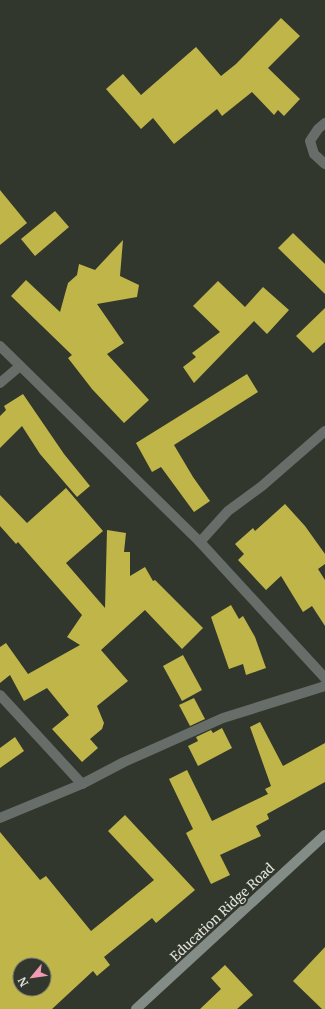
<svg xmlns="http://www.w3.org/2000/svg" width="325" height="1009" viewBox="0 0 325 1009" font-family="Merriweather,serif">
	<rect width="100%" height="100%" fill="#31372c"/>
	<!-- building -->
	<g fill="#c0b549" fill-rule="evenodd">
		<polygon points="281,18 300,36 268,68 300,99 284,116 278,110 274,115 252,92 222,116 217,109 174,144 153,118 141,129 106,89 123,74 141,95 196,47 221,76 236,64"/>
		<polygon points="0,190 27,223 0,245"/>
		<polygon points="55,211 69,227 35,256 21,239"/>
		<polygon points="293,233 325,264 325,294 278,248"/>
		<polygon points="123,240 120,276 139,285 137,297 97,304 124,343 107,354 149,400 124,423 92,389 68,358 72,355 11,296 26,280 60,312 68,283 77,275 79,264 95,270"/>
		<polygon points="218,281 245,307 263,287 289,310 267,334 254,321 194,383 183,367 196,357 192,353 220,332 193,306"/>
		<polygon points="325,308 325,342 313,353 296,336"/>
		<polygon points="247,374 258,392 174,445 193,477 210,501 194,512 161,467 152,472 136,443"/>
		<polygon points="23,394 64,454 90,486 77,497 40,454 22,426 0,448 0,416 6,410 4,406"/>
		<polygon points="66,488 103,531 66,563 105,608 107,530 126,533 124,552 130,552 130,576 145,567 153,581 155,580 203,628 182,649 145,610 101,650 128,681 97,706 104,723 102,729 90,739 98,748 82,762 52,729 69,715 47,688 24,701 10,675 0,683 0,647 6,643 28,674 80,645 67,637 82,615 18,542 16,544 0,526 0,495 27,523"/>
		<polygon points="285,504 305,526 325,554 325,564 318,569 325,580 325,626 312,606 303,612 281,576 266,590 238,560 244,554 235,544 253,528 255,531"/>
		<polygon points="231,605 239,619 243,616 255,637 266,668 246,675 243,664 229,669 211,617"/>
		<polygon points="183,655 202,690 182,701 163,666"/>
		<polygon points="194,698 205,719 190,726 179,705"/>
		<polygon points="260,722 283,766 325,743 325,782 267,814 269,819 256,826 261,836 220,855 230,875 211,884 186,833 193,829 169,779 187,770 212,821 268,794 265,789 271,786 250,727"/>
		<polygon points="222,728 232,748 198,766 188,746 198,741 196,737 211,730 213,733"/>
		<polygon points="15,737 24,751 0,768 0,748"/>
		<path d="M125,815L195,890L156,923L152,918L104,957L110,965L97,976L93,971L52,1009H0V832L40,880L46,876L91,931L154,880L108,831ZM20,965H44V989H20Z"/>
		<polygon points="325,947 325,1009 322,1009 293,981"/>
		<polygon points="225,965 253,995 237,1009 200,1009 221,989 211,978"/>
	</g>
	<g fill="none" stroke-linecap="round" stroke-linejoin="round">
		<!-- minor -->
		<g stroke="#676d69" stroke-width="10">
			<polyline points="325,123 318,129 310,141 314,154 325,164"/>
			<polyline points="0,346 200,542 325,678"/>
			<polyline points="0,383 20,366"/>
			<polyline points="200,542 228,511 262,486 325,431"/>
			<polyline points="0,695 82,784"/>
			<polyline points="0,818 82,784 124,762 223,718 325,686"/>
		</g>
		<!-- secondary -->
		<polyline stroke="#838c86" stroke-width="10" points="136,1009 325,835"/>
	</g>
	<g text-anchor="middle" stroke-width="4" stroke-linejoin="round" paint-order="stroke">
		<!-- street labels -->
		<g font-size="13" fill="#dfe2db" stroke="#31372c">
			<text transform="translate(222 912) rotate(-43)" y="5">Education Ridge Road</text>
		</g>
	</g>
	<!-- north arrow -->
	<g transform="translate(32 977) rotate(241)"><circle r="19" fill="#31372c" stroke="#777b72"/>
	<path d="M0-3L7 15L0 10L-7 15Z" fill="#f19ab2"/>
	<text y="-6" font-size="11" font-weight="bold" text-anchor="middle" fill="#dfe2db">N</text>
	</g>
</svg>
